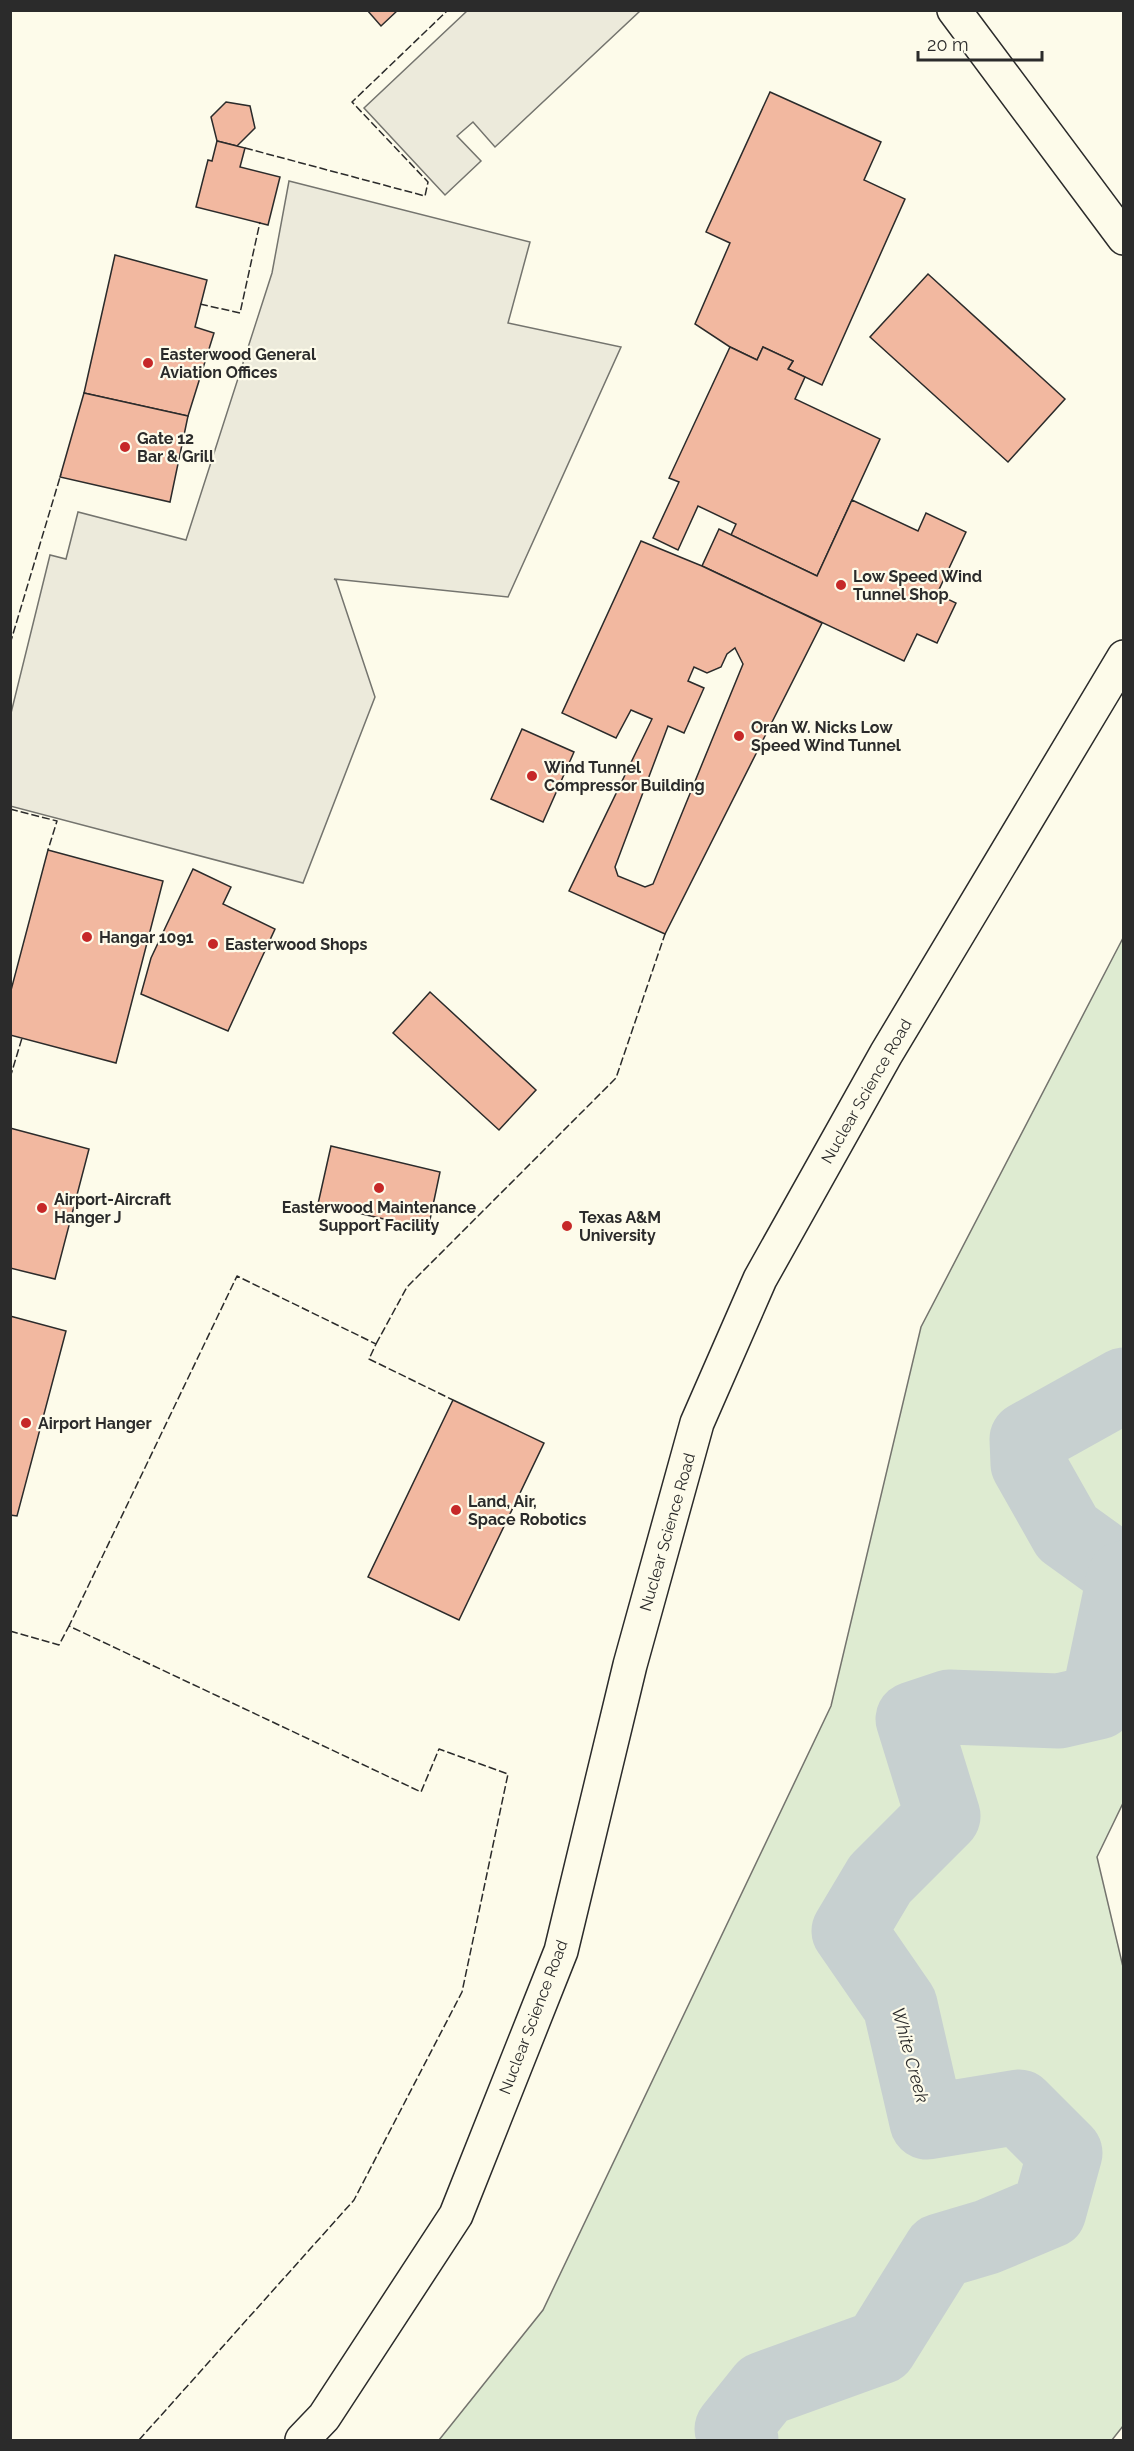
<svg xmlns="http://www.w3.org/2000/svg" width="1134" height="2451" viewBox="0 0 1134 2451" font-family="Raleway,sans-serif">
	<rect width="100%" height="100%" fill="#fdfbea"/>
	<!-- green -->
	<polygon fill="#deebd1" stroke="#74746e" stroke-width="1.5" points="1123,938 1124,1801 1097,1857 1124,1971 1123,2426 1112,2440 439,2440 543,2310 831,1706 921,1327"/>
	<!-- parking -->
	<g fill="#eceadb" stroke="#74746e" stroke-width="1.5">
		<polygon points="467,11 640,11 495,147 473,122 457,136 481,161 445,195 364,108"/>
		<polygon points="289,181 530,242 508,323 621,347 508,597 334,579 336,580 375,697 303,883 10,806 11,713 50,555 66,559 78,512 186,540 272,273"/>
	</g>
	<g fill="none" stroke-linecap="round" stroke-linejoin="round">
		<!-- river -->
		<g stroke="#c7d0d0" stroke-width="75">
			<polyline points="1124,1385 1027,1439 1028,1464 1067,1533 1124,1574"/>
			<polyline points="741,2440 732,2429 764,2389 880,2347 940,2251 987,2237 1049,2211 1065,2153 1019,2107 927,2122 900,2005 849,1931 880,1879 943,1816 913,1719 949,1707 1059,1711 1098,1702 1124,1578"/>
		</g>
	</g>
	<!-- building -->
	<g fill="#f2b8a0" stroke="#2b2b2b" stroke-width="1.5" fill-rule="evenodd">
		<polygon points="367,10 398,10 381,26"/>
		<polygon points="770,92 881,142 864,180 905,199 822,385 788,369 793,361 763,347 757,360 730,347 695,324 730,243 706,232"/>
		<polygon points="226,102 250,106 255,128 237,146 217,141 211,117"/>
		<polygon points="217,141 245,148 240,167 280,177 268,225 196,207 208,160 212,161"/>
		<polygon points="115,255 207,280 195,327 214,333 188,416 84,393"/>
		<polygon points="928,274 1065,399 1008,462 870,337"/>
		<polygon points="730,347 757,360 763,347 793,361 788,369 805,377 795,399 880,439 817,576 731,535 736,524 698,506 678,550 653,538 679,482 669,478"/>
		<polygon points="84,393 188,416 170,502 60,477"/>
		<polygon points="852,500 918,531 926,513 966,532 937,594 956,603 937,643 917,634 904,661 702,566 719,529 817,576"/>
		<path d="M641,541L702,566L822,623L665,934L569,891L652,719L631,710L616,738L562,713ZM735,648L743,664L653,884L645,887L618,876L615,867L668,726L684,733L704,688L688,681L694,667L707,673L721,667L727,654Z"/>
		<polygon points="522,729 574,752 543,822 491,799"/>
		<polygon points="48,850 163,881 116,1063 10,1035 10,994"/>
		<polygon points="193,869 231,887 223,904 275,929 228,1031 141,994 151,958"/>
		<polygon points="430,992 536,1090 499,1130 393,1033"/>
		<polygon points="10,1128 89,1149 55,1279 10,1268"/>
		<polygon points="331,1146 440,1172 428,1229 318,1204"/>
		<polygon points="10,1316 66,1331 17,1516 10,1515"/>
		<polygon points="453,1400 544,1443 459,1620 368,1577"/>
	</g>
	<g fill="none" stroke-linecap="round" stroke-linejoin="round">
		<defs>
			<g id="minor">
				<polyline points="954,10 1124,238"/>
				<polyline points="302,2440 324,2417 456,2215 561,1951 630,1665 697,1423 760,1279 886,1054 1124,657"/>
			</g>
		</defs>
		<!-- minor casing -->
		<use href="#minor" stroke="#2b2b2b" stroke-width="36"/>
		<!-- minor -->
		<use href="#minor" stroke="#fdfbea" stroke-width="33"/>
		<!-- fence -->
		<g stroke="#2b2b2b" stroke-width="1.5" stroke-dasharray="8 3" stroke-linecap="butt">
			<polyline points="245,148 425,196 428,182 352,102 448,10"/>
			<polyline points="200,304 240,313 260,222"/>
			<polyline points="10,644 61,474"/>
			<polyline points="10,809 57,821 48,850"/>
			<polyline points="10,1078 22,1038"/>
			<polyline points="376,1344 407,1287 616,1078 665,934"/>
			<polyline points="10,1631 59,1645 69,1626"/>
			<polyline points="139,2440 354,2200 462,1992 508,1774 439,1749 421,1792 69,1626 237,1276 376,1344 369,1359 453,1400"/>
		</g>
	</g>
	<!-- markers -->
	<g fill="#c62828" stroke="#fdfbea" stroke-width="2">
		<circle cx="148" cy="363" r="6"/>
		<circle cx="125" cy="447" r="6"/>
		<circle cx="841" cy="585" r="6"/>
		<circle cx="739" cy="736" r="6"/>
		<circle cx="532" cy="776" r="6"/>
		<circle cx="87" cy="937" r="6"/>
		<circle cx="213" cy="944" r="6"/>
		<circle cx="379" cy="1188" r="6"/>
		<circle cx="42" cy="1208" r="6"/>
		<circle cx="567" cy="1226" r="6"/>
		<circle cx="26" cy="1423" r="6"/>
		<circle cx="456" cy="1510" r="6"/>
	</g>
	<g text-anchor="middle" stroke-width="4.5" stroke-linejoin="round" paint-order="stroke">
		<!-- poi labels -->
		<g font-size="16" font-weight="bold" fill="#2b2b2b" stroke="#fdfbea" text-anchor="start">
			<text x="160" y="360">Easterwood General<tspan x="160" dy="18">Aviation Offices</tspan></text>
			<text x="137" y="444">Gate 12<tspan x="137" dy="18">Bar &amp; Grill</tspan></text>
			<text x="853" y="582">Low Speed Wind<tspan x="853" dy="18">Tunnel Shop</tspan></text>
			<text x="751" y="733">Oran W. Nicks Low<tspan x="751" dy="18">Speed Wind Tunnel</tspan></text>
			<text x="544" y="773">Wind Tunnel<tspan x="544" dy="18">Compressor Building</tspan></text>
			<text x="99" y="943">Hangar 1091</text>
			<text x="225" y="950">Easterwood Shops</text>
			<text x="54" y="1205">Airport-Aircraft<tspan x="54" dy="18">Hanger J</tspan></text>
			<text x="379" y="1213" text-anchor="middle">Easterwood Maintenance<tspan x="379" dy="18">Support Facility</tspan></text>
			<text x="579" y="1223">Texas A&amp;M<tspan x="579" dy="18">University</tspan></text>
			<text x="38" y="1429">Airport Hanger</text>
			<text x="468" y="1507">Land, Air,<tspan x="468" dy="18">Space Robotics</tspan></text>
		</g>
		<!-- street labels -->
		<g font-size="16" fill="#2b2b2b" stroke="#fdfbea">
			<text transform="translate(866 1091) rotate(-60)" y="6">Nuclear Science Road</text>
			<text transform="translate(667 1532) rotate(-74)" y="6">Nuclear Science Road</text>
			<text transform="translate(533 2017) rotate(-69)" y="6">Nuclear Science Road</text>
		</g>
		<!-- water labels -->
		<g font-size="18" font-style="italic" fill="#2b2b2b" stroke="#fdfbea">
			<text transform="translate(910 2055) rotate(75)" y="6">White Creek</text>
		</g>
	</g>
	<!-- border -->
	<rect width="1134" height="2451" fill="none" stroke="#2b2b2b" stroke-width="24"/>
	<!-- scale -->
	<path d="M918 51v9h124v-9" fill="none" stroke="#2b2b2b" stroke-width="3"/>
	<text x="927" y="51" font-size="18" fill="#2b2b2b" stroke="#fdfbea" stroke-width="4.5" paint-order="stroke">20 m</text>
</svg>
